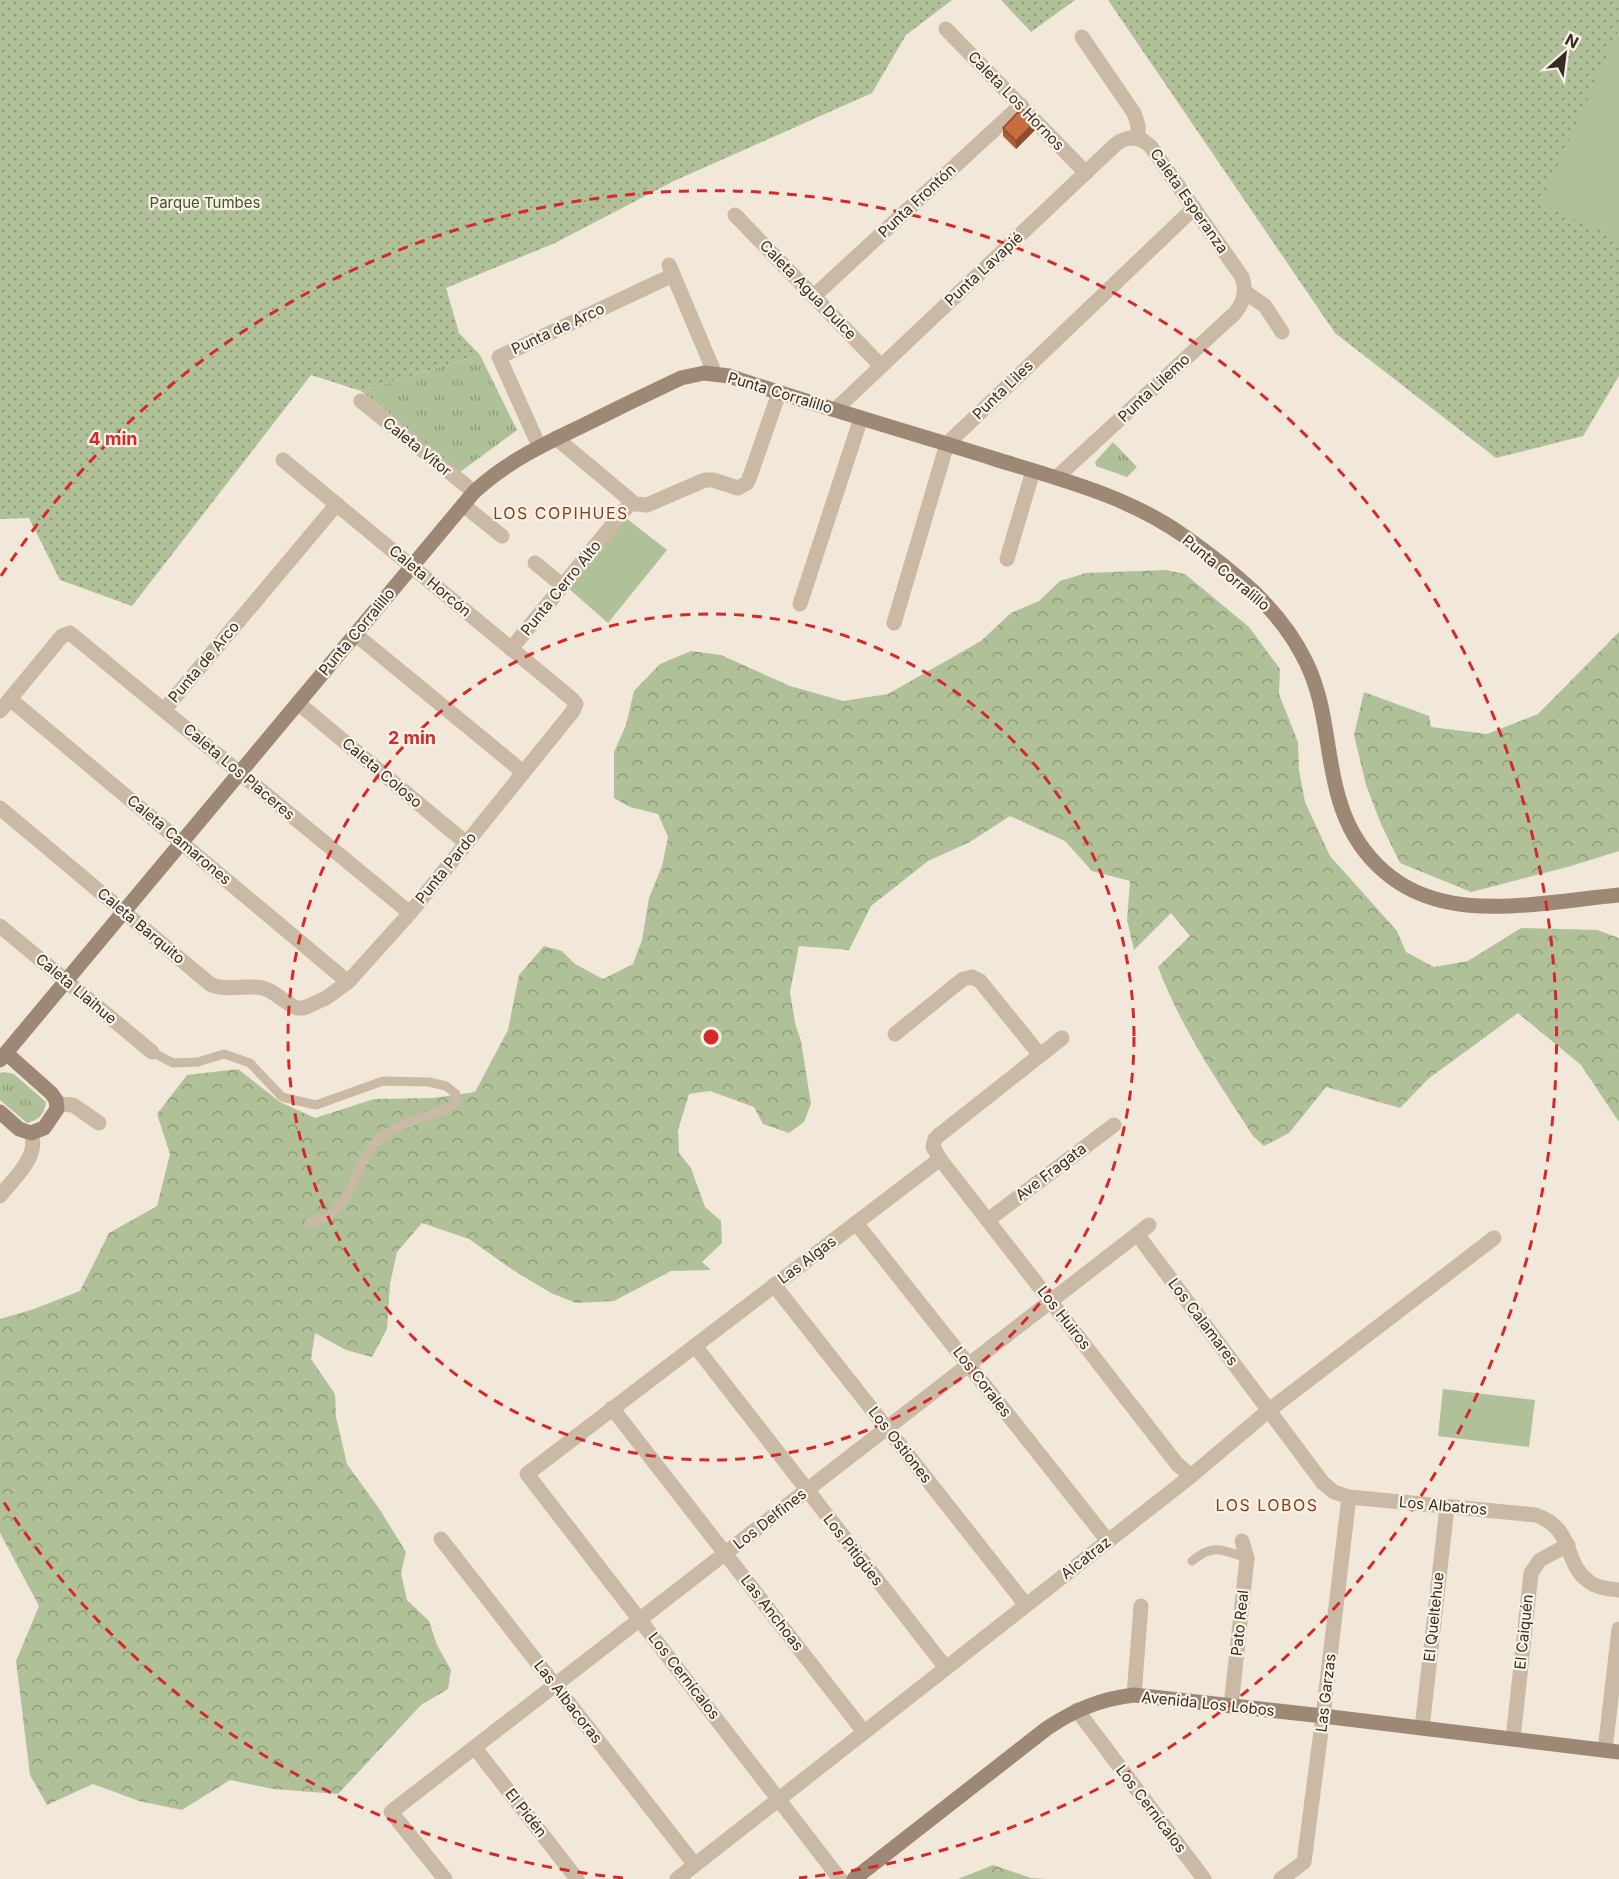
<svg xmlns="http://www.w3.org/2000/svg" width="1619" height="1879" viewBox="0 0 1619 1879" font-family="Inter,sans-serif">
	<defs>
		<pattern id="grass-tufts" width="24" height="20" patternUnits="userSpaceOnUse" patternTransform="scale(1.5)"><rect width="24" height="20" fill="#b0c199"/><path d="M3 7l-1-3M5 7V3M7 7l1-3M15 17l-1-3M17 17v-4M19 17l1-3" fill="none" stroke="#909d7d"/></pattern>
		<pattern id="forest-crowns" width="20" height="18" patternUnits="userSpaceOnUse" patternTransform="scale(1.5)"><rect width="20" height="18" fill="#b0c199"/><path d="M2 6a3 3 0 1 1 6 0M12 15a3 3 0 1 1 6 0" fill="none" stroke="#909d7d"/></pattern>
		<pattern id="park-dots" width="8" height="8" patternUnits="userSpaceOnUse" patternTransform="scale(1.5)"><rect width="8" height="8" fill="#b0c199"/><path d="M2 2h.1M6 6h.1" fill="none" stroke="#909d7d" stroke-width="1.8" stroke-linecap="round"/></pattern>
	</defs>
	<rect width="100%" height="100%" fill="#f2e8d9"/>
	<!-- grass -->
	<g fill="url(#grass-tufts)">
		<polygon points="480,355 517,430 460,472 361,391"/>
		<polygon points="1113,442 1137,467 1127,477 1096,466 1095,462"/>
		<path d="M4,1072L14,1074L46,1102C45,1114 38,1120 27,1123L0,1100V1073Z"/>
	</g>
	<!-- forest -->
	<g fill="url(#forest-crowns)">
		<path d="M1166,570L1185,574L1249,627L1280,669L1279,694L1298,742L1299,770L1305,802L1330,856L1397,931L1406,952L1434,967L1468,961L1521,928L1597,930L1619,938V1122L1581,1065L1518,1013L1428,1079L1400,1108L1326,1087L1289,1133L1264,1146L1253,1136C1218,1082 1181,1028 1158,967L1190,936L1171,913L1134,950L1127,920L1130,881L1092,871L1065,841L1010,816L970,842L928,861L871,906L849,950L799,946L790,992L795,1023L801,1041L811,1104L804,1122L789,1133L763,1124L754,1107L710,1091L689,1094L678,1130L679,1153L691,1168L705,1207L721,1221L722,1243L702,1262L711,1270L671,1271L614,1301L576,1303L551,1293L513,1270L469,1239L422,1223L397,1252L390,1284L387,1329L372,1357L346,1350L315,1333L311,1359L335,1394L336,1417L347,1464L380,1510L406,1552L401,1573L407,1600L429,1621L437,1645L451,1670L448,1689L421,1705L338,1794L273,1789L230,1780L182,1810L139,1801L93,1784L47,1805L30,1775L16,1661L39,1606L0,1533V1319L34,1309L80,1291L109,1233L157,1206L170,1154L157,1114L187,1075L238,1069L280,1102L315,1118L374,1099L433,1098L475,1092L508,1030L519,975L544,946L562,951L575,964L603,979L633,964L642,940L649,898L662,866L668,837L658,814L630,807L614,798V752L626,725L634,691L660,664L691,651L721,655L790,686L843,701L888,694L981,641L1011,613L1039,601L1060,581L1086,573Z"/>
		<polygon points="1619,632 1619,851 1571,866 1471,892 1400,863 1381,824 1366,785 1354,735 1364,692 1429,716 1431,727 1487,734 1538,714"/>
		<polygon points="993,1865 1031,1878 1048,1879 958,1879"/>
	</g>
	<!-- park -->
	<g fill="url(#park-dots)">
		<polygon points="0,0 952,0 906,35 872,93 674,181 555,243 446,288 459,333 480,355 361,391 311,375 132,606 60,580 29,518 0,519"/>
		<polygon points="1001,0 1075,0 1031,32"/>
		<polygon points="1108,0 1619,0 1619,376 1583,436 1496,458 1335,333"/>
	</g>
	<!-- pitch -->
	<g fill="#b0c199">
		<polygon points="1619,29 1619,239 1541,204"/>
		<polygon points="626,518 667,550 608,623 568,588"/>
		<polygon points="1443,1389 1535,1400 1529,1447 1438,1436"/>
	</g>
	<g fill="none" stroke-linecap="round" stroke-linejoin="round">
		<!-- lane -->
		<g stroke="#cab9a5" stroke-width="9">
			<path d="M152,1052L173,1063L198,1062L224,1054L250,1063L282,1097L316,1105L383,1081L429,1082L446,1086L456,1094V1103L447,1109C426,1117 390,1126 375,1143C351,1170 352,1216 309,1223"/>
			<path d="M1192,1561C1214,1543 1222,1550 1247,1558"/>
		</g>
		<!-- street -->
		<g stroke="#cab9a5" stroke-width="15">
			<polyline points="946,29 1086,173"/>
			<polyline points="1082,37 1134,113 1138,125 1138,138"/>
			<polyline points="735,215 881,366"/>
			<polyline points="669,265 715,374"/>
			<polyline points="1245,292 1265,306 1282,332"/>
			<polyline points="814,296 1021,105"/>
			<polyline points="361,401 474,492"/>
			<path d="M835,410L1116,144C1128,135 1140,136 1151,147L1242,277C1247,291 1244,302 1235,313L1056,478"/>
			<polyline points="556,438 635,504 647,505 705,480 713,480 738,488 747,483 749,479 779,393"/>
			<polyline points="539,446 499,357 673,275"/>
			<polyline points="463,505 502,536"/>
			<polyline points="1007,559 1033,471"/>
			<polyline points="535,563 563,586"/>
			<polyline points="800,604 861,418"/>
			<polyline points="894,623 947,444 1194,208"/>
			<polyline points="355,634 523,772"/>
			<polyline points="511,649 631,502"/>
			<polyline points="10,699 348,982"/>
			<polyline points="298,703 466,843"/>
			<polyline points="164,710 337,504"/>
			<polyline points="0,711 62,636 70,633 410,913"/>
			<path d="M0,808L210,984C226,992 246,984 263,988C277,992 284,1003 297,1008H304L326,998L348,982L410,913L573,711L576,704L572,699L283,460"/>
			<polyline points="0,926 152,1052"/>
			<polyline points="895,1034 963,979 972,977 980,981 1040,1055"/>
			<polyline points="1062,1038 938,1136 935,1139 933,1147 940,1159 1177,1464 1191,1476"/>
			<polyline points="57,1104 73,1105 99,1123"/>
			<path d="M0,1196C13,1179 40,1157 31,1133"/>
			<polyline points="988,1220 1114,1125"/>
			<polyline points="856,1223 1108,1541"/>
			<path d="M1137,1234L1323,1483L1334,1492L1349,1497L1536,1515C1575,1529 1563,1561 1587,1580C1596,1588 1608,1589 1619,1590"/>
			<polyline points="774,1285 1026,1605"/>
			<polyline points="695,1346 946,1668"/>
			<polyline points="612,1408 864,1732"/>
			<polyline points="441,1539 695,1865"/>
			<polyline points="1134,1695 1141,1606"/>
			<polyline points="1231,1706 1247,1558 1242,1541"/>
			<polyline points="1077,1710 1204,1879"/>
			<polyline points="1422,1728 1447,1507"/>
			<polyline points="1513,1739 1531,1573 1540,1560 1568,1545"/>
			<polyline points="475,1748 577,1879"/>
			<polyline points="1605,1750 1619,1629"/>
			<polyline points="445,1879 391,1812 1149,1225"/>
			<polyline points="677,1879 1191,1476 1268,1411 1494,1238"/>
			<polyline points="840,1879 527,1474 940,1159"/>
			<polyline points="1281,1879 1304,1862 1323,1716 1349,1497"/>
		</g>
		<!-- secondary -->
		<g stroke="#9d8876" stroke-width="15">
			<path d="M0,1060L474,492C506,462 544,444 584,425C616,409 649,393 681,378L704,373L729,376C817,406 906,431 995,459C1060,479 1128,496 1184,536C1232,570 1280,608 1306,662C1328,707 1325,752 1339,799C1354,851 1391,889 1443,901C1496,914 1565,900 1619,895"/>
			<polyline points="0,1112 19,1129 31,1133 44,1128 57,1109 56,1100 51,1093 6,1053"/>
			<path d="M854,1879L1046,1729C1074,1710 1100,1699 1134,1695L1323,1716L1619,1752"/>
		</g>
	</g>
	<!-- wall -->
	<polygon fill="#ac5d37" points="1003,128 1036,129 1016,149 1003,136"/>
	<!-- shaded-wall -->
	<polygon fill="#8c4c2d" points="1036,121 1036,129 1016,149 1016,141"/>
	<!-- building -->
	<polygon fill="#c86c40" stroke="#8c4c2d" stroke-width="1.5" points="1022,108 1036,121 1016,141 1003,128"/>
	<!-- distance rings -->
	<g fill="none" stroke="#d62828" stroke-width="3" stroke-dasharray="10 8">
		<circle cx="711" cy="1037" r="423"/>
		<path d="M623 1878A846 846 0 0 1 1 1498M1 576A846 846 0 1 1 799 1878"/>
	</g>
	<g text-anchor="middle" stroke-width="4.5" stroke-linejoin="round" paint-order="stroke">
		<!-- street labels -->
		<g font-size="15" fill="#352c26" stroke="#f9f2e5">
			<text transform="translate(1016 101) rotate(46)" y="5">Caleta Los Hornos</text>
			<text transform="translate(917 201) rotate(-43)" y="5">Punta Frontón</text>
			<text transform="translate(1189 201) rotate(55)" y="5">Caleta Esperanza</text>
			<text transform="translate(984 269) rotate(-43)" y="5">Punta Lavapié</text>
			<text transform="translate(808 290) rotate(46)" y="5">Caleta Agua Dulce</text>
			<text transform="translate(558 329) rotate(-25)" y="5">Punta de Arco</text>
			<text transform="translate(1154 388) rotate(-43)" y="5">Punta Lilemo</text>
			<text transform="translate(1003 390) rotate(-44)" y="5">Punta Liles</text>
			<text transform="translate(780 393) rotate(17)" y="5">Punta Corralillo</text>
			<text transform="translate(417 447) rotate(39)" y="5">Caleta Vítor</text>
			<text transform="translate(1226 573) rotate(40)" y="5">Punta Corralillo</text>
			<text transform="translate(430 581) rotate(40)" y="5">Caleta Horcón</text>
			<text transform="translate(561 588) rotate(-51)" y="5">Punta Cerro Alto</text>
			<text transform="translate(357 632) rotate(-50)" y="5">Punta Corralillo</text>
			<text transform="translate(204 662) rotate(-50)" y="5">Punta de Arco</text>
			<text transform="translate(239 772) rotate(40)" y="5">Caleta Los Placeres</text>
			<text transform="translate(382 773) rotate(40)" y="5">Caleta Coloso</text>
			<text transform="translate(179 840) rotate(40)" y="5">Caleta Camarones</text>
			<text transform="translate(446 868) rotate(-51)" y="5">Punta Pardo</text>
			<text transform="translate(141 926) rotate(40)" y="5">Caleta Barquito</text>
			<text transform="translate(76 989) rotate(40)" y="5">Caleta Llaihue</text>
			<text transform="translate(1051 1172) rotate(-37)" y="5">Ave Fragata</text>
			<text transform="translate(807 1260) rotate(-37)" y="5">Las Algas</text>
			<text transform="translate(1064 1318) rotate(52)" y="5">Los Huiros</text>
			<text transform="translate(1203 1322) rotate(53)" y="5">Los Calamares</text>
			<text transform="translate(982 1382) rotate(52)" y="5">Los Corales</text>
			<text transform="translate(900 1445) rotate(52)" y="5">Los Ostiones</text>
			<text transform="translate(1443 1506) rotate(5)" y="5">Los Albatros</text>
			<text transform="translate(770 1519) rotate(-38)" y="5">Los Delfines</text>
			<text transform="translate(853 1550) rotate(52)" y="5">Los Pitigües</text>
			<text transform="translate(1086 1558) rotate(-38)" y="5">Alcatraz</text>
			<text transform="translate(772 1613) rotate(52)" y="5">Las Anchoas</text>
			<text transform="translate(1434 1617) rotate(-84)" y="5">El Queltehue</text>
			<text transform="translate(1240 1623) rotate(-84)" y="5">Pato Real</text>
			<text transform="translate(1524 1632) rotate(-84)" y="5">El Caiquén</text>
			<text transform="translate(684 1676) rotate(52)" y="5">Los Cernícalos</text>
			<text transform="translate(1326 1693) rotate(-83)" y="5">Las Garzas</text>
			<text transform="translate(568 1702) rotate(52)" y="5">Las Albacoras</text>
			<text transform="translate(1208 1704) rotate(6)" y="5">Avenida Los Lobos</text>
			<text transform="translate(1151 1809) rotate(53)" y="5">Los Cernícalos</text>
			<text transform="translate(526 1813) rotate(52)" y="5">El Pidén</text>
		</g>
		<!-- park labels -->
		<g font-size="15" fill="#41542a" stroke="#f9f2e5">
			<text x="205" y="208">Parque Tumbes</text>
		</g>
		<!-- neighbourhood labels -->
		<g font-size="16" letter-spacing="1.5" fill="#863f1e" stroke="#f9f2e5">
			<text x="561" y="519">LOS COPIHUES</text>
			<text x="1267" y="1511">LOS LOBOS</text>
		</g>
	</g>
	<circle cx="711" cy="1037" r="9" fill="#d62828" stroke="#f9f2e5" stroke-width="3"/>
	<g font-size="18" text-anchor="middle" font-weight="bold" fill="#d62828" stroke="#f9f2e5" stroke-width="4.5" stroke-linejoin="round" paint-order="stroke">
		<text x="113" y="445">4 min</text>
		<text x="412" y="744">2 min</text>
	</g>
	<!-- north arrow -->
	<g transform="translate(1565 54) rotate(28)" stroke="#f9f2e5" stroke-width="4.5" paint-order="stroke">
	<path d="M0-4.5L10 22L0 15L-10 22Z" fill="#352c26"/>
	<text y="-9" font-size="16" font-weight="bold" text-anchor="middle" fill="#352c26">N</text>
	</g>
</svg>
